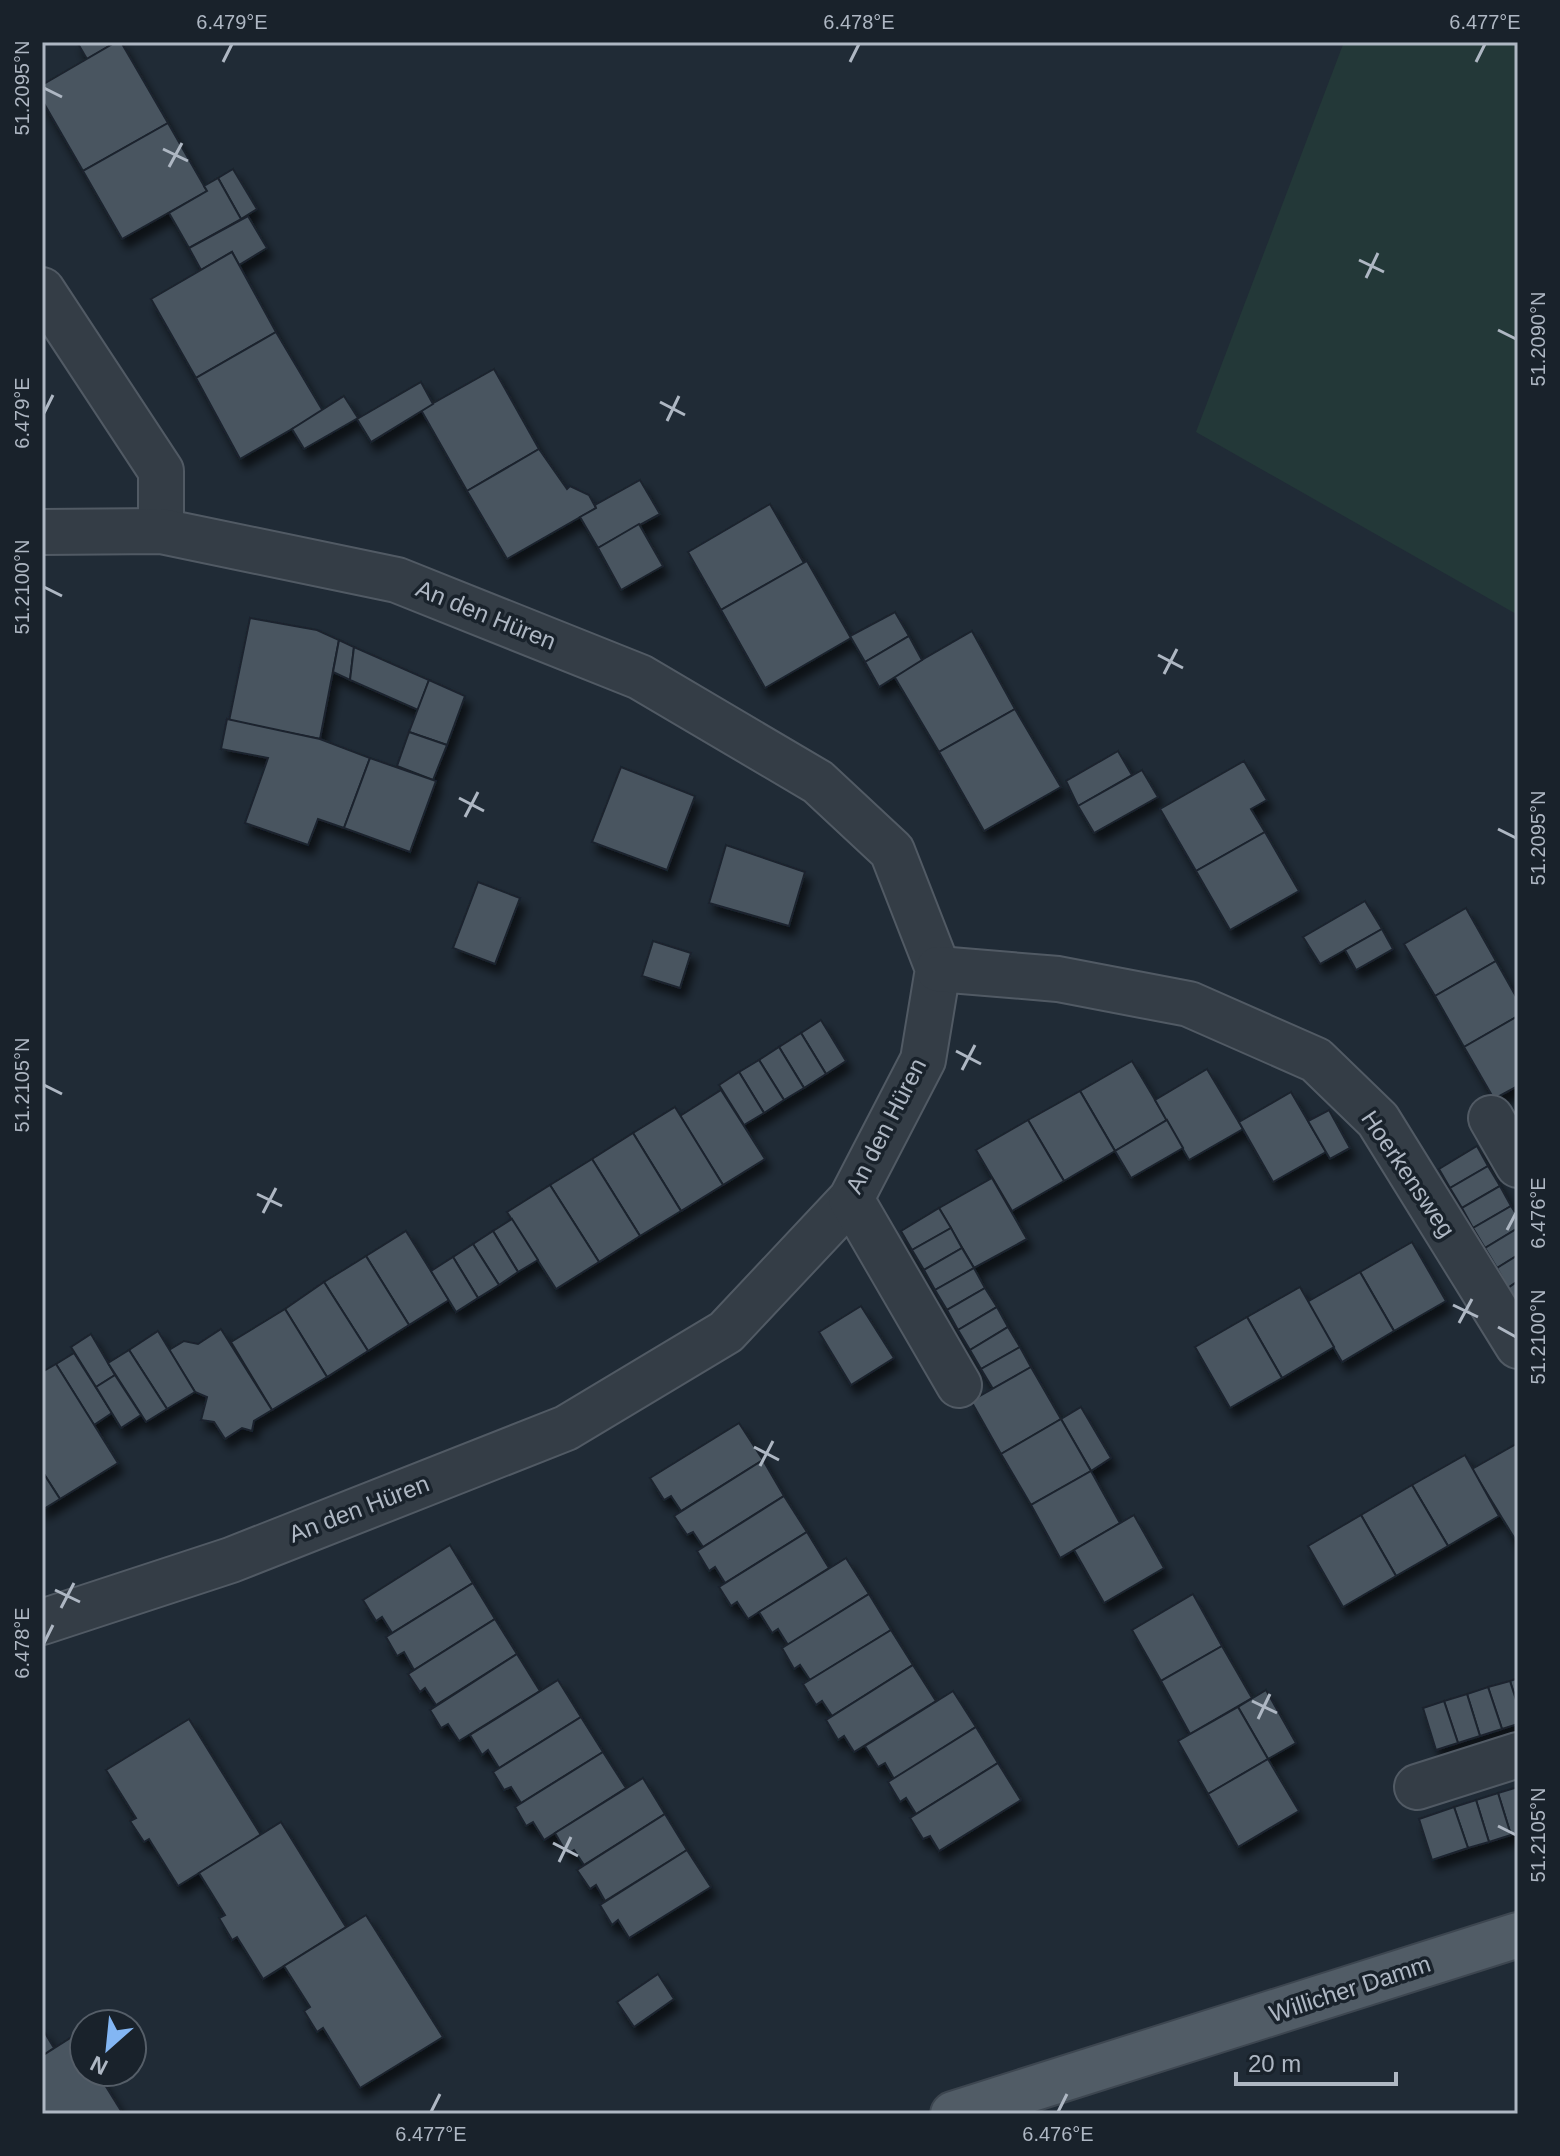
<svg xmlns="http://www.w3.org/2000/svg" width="1560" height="2156" viewBox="0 0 1560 2156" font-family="Helvetica,sans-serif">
	<defs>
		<filter id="shadow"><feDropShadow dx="5" dy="9" stdDeviation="4" flood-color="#0009"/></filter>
	</defs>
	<rect width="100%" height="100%" fill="#202b36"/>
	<!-- green -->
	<polygon fill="#233838" points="1344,42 1518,42 1518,615 1196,432"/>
	<!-- building -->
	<g fill="#485561" stroke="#1b242d" stroke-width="2" filter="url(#shadow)">
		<polygon points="77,42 116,42 87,59"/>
		<polygon points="116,42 121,42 168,123 83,171 42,100 42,85"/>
		<polygon points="168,123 207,191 122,239 83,171"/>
		<polygon points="233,169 257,209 241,219 218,178"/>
		<polygon points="218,178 241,219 189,248 169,213 207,191 204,186"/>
		<polygon points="248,216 267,248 239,265 232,252 201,270 189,248"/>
		<polygon points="232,252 276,332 196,378 151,299"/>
		<polygon points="276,332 323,411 240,459 196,378"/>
		<polygon points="494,369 539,449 467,491 421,410"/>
		<polygon points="421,382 433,404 371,442 357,419"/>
		<polygon points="344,396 358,418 304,449 292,429"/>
		<polygon points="539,449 567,489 570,486 589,495 596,508 507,559 467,491"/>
		<polygon points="640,480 660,514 598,548 580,517 596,508 595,505"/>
		<polygon points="770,504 804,563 721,610 688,552"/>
		<polygon points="639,524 663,566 621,590 598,548"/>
		<polygon points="807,561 851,638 765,688 721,610"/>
		<polygon points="895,612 909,636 865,662 850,636"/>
		<polygon points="250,618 317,630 339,640 320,739 229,721"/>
		<polygon points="972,631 1015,709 939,752 894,676"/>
		<polygon points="909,636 922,660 879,687 865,662"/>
		<polygon points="339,640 354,647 350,680 333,672"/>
		<polygon points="354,647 429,680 418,710 350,680"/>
		<polygon points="429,680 465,696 447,745 409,732"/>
		<polygon points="1015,709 1061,787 984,831 939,752"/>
		<polygon points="227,719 320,739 370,758 344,828 318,819 308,845 245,823 268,758 221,749"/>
		<polygon points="409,732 447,745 433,780 397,766"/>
		<polygon points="1118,751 1132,775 1078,806 1066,781"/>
		<polygon points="370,758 436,781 410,852 344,828"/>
		<polygon points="1244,761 1267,800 1251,809 1265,832 1196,871 1160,809"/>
		<polygon points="621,767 695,796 667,870 592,842"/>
		<polygon points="1142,770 1158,797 1094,833 1078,806"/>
		<polygon points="1265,832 1299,891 1230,930 1196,871"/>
		<polygon points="726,845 805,872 789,926 709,903"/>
		<polygon points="478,882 520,898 495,964 453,948"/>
		<polygon points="1365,901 1382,929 1320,964 1303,937"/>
		<polygon points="1466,908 1496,961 1435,996 1404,944"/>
		<polygon points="1382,929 1393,949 1356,970 1345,950"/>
		<polygon points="653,941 691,953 680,988 642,976"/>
		<polygon points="1496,961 1518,1000 1518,1016 1464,1047 1435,996"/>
		<polygon points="1518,1016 1518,1086 1494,1099 1464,1047"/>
		<polygon points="821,1020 846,1061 826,1074 801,1033"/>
		<polygon points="801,1033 826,1074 804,1088 779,1047"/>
		<polygon points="779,1047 804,1088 784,1100 759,1060"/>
		<polygon points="759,1060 784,1100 764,1113 739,1072"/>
		<polygon points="1132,1061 1167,1120 1115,1151 1080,1091"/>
		<polygon points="1207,1069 1243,1129 1189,1160 1155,1100"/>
		<polygon points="739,1072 764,1113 744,1125 719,1085"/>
		<polygon points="721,1090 765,1159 723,1185 680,1116"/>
		<polygon points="1080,1091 1115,1151 1064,1181 1028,1120"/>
		<polygon points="1291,1092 1326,1152 1273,1182 1239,1122"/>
		<polygon points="675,1107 723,1185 681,1211 633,1133"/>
		<polygon points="1329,1110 1350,1148 1330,1159 1308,1121"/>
		<polygon points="1028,1120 1064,1181 1012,1211 976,1150"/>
		<polygon points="1167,1120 1183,1148 1131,1178 1115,1151"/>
		<polygon points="633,1133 681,1211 640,1236 592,1159"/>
		<polygon points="1477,1146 1488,1166 1450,1188 1439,1169"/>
		<polygon points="592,1159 640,1236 599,1262 550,1185"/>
		<polygon points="1488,1166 1500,1186 1462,1208 1450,1188"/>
		<polygon points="992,1178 1027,1239 974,1268 939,1208"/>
		<polygon points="550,1185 599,1262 556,1289 507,1212"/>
		<polygon points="1500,1186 1511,1206 1473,1228 1462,1208"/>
		<polygon points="1511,1206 1518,1217 1518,1228 1485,1248 1473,1228"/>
		<polygon points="939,1208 951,1228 912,1250 901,1231"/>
		<polygon points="512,1219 538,1260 518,1272 493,1231"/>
		<polygon points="951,1228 962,1248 924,1270 912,1250"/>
		<polygon points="1518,1228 1518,1255 1497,1268 1485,1248"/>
		<polygon points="406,1231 449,1300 409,1325 366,1256"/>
		<polygon points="493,1231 518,1272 499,1285 473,1244"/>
		<polygon points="1412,1242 1446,1301 1394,1331 1360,1272"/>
		<polygon points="473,1244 499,1285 478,1298 453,1257"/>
		<polygon points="962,1248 974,1268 935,1290 924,1270"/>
		<polygon points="1518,1255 1518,1281 1508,1288 1497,1268"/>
		<polygon points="366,1256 409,1325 368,1351 324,1282"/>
		<polygon points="453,1257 478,1298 456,1312 431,1271"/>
		<polygon points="974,1268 985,1288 947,1310 935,1290"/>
		<polygon points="1360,1272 1394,1331 1342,1362 1307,1302"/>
		<polygon points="1518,1281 1518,1305 1508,1288"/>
		<polygon points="324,1282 368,1351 327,1377 285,1309"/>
		<polygon points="1300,1287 1334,1347 1282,1378 1247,1317"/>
		<polygon points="985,1288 997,1307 958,1330 947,1310"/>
		<polygon points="861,1306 894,1358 851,1385 819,1332"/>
		<polygon points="997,1307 1008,1327 970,1350 958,1330"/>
		<polygon points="285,1309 327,1377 272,1410 231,1342"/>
		<polygon points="1247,1317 1282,1378 1230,1408 1195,1347"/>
		<polygon points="1008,1327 1020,1347 981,1369 970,1350"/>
		<polygon points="221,1329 272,1410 254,1421 252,1431 242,1428 225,1439 214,1422 201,1420 207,1397 195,1392 169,1350 184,1341 198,1344"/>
		<polygon points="158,1331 195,1392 167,1409 129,1350"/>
		<polygon points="91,1334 115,1375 96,1387 71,1347"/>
		<polygon points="1020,1347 1031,1367 993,1389 981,1369"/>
		<polygon points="129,1350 167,1409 146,1422 108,1363"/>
		<polygon points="74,1353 112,1413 94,1425 56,1364"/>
		<polygon points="56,1364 118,1463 60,1499 42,1471 42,1372"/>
		<polygon points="1031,1367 1061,1419 1001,1454 971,1401"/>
		<polygon points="115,1375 141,1415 121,1428 96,1387"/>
		<polygon points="1081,1407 1111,1458 1091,1471 1061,1419"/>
		<polygon points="1061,1419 1091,1471 1031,1505 1001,1454"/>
		<polygon points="739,1423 763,1460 681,1511 671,1496 664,1500 650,1478"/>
		<polygon points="1518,1443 1518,1544 1472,1469"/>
		<polygon points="1465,1455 1499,1516 1448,1546 1412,1485"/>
		<polygon points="763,1460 784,1496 703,1547 693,1532 687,1535 674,1516"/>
		<polygon points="42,1471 60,1499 42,1510"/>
		<polygon points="1091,1471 1120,1523 1060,1558 1031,1505"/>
		<polygon points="1412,1485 1448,1546 1396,1576 1361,1515"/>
		<polygon points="784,1496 807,1532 725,1583 715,1567 709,1571 697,1551"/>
		<polygon points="1134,1515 1164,1568 1104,1603 1074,1550"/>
		<polygon points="1361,1515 1396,1576 1343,1607 1308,1546"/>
		<polygon points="807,1532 829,1568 748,1619 737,1602 731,1606 719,1587"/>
		<polygon points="450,1545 473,1583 392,1633 382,1617 376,1621 363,1600"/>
		<polygon points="846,1558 869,1594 788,1645 778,1629 772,1633 759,1612"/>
		<polygon points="473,1583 495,1619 414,1670 404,1652 397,1656 386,1637"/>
		<polygon points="869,1594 891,1630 810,1680 800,1665 794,1669 782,1648"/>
		<polygon points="1193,1594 1222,1646 1161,1681 1132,1630"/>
		<polygon points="495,1619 517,1654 436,1705 425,1688 420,1692 408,1674"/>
		<polygon points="891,1630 913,1665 832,1716 822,1701 816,1705 803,1684"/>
		<polygon points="1222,1646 1252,1698 1190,1734 1161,1681"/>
		<polygon points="517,1654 540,1691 459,1741 448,1724 441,1728 430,1710"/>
		<polygon points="913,1665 936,1701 854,1752 844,1736 838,1740 826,1720"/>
		<polygon points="1518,1678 1518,1706 1510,1681"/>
		<polygon points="558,1680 581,1717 499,1768 488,1750 482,1755 470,1735"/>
		<polygon points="1510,1681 1518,1706 1518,1724 1502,1729 1488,1687"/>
		<polygon points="1488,1687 1502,1729 1480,1736 1467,1694"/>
		<polygon points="1266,1690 1296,1743 1268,1759 1238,1707"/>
		<polygon points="953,1691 976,1727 894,1779 885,1763 878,1767 865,1746"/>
		<polygon points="1467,1694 1480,1736 1458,1743 1444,1701"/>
		<polygon points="1444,1701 1458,1743 1436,1750 1423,1708"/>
		<polygon points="1238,1707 1268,1759 1208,1794 1178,1741"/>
		<polygon points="581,1717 603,1752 521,1803 511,1787 504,1790 493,1772"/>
		<polygon points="189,1719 261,1835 178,1886 149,1839 144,1842 130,1821 136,1818 106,1770"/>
		<polygon points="976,1727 998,1763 916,1814 906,1798 900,1802 888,1782"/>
		<polygon points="603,1752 626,1788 544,1840 533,1822 526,1826 515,1807"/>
		<polygon points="1268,1759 1299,1811 1238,1847 1208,1794"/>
		<polygon points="998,1763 1021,1800 939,1851 930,1836 923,1839 910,1818"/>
		<polygon points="643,1778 665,1814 584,1865 574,1850 567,1854 555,1833"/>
		<polygon points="1518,1787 1518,1833 1511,1835 1498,1793"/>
		<polygon points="1498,1793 1511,1835 1489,1842 1476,1800"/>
		<polygon points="1476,1800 1489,1842 1468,1848 1454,1807"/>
		<polygon points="1454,1807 1468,1848 1432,1860 1419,1819"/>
		<polygon points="665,1814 687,1850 605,1901 596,1885 590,1889 577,1870"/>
		<polygon points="281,1822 346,1927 263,1979 237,1937 232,1940 219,1918 225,1915 199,1873"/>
		<polygon points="687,1850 711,1887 629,1938 618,1920 612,1925 600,1905"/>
		<polygon points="366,1915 443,2037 360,2088 323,2028 317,2032 304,2011 310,2007 284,1966"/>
		<polygon points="658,1974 674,1999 634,2027 617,2002"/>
		<polygon points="42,2028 54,2048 42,2056"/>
		<polygon points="75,2035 84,2051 84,2072 97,2072 123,2114 42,2114 42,2056"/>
	</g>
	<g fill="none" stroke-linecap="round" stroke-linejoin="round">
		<defs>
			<g id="minor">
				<polyline points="42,290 161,471 161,531"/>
				<polyline points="42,532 161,531 397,580 640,677 818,782 892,851 938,969 923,1060 851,1199 726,1332 566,1428 231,1560 42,1622"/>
				<polyline points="938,969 1058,979 1189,1004 1316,1060 1378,1120 1518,1346"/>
				<polyline points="1491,1118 1518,1165"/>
				<polyline points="851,1199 959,1385"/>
				<polyline points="1417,1787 1518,1755"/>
			</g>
			<polyline id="major" points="953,2114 1518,1935"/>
		</defs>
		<!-- minor casing -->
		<use href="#minor" stroke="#515a64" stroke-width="48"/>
		<!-- major casing -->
		<use href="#major" stroke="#3d4650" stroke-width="48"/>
		<!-- minor -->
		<use href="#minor" stroke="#343d46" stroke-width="44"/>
		<!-- major -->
		<use href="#major" stroke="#515c66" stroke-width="44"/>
	</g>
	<!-- ticks -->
	<path fill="none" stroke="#aeb7c3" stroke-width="3" d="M223,62L232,44M850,62L859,44M1476,62L1485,44M44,88L62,97M163,149L188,161M169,167L182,143M1359,260L1384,272M1366,278L1378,253M1498,330L1516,339M660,402L685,415M44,413L53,395M667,421L679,396M44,587L62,596M1158,655L1183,668M1164,674L1177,649M459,798L484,811M465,817L478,792M1498,829L1516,838M956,1051L981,1064M962,1070L975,1045M44,1085L62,1094M257,1194L282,1206M263,1213L276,1188M1507,1230L1516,1213M1453,1305L1478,1317M1459,1323L1472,1299M1498,1327L1516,1337M754,1447L779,1460M760,1466L773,1441M55,1590L80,1602M61,1608L74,1583M44,1643L53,1625M1252,1701L1277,1713M1258,1719L1270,1694M1498,1826L1516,1835M553,1843L578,1856M559,1862L571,1837M431,2112L440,2094M1058,2112L1067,2094"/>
	<g text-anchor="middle" stroke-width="7" stroke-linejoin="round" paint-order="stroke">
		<!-- street labels -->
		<g font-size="24" fill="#aeb7c3" stroke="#19222b">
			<text transform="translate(486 615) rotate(22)" y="8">An den Hüren</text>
			<text transform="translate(886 1126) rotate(-63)" y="8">An den Hüren</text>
			<text transform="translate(1408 1174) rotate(56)" y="8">Hoerkensweg</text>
			<text transform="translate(359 1509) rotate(-21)" y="8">An den Hüren</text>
			<text transform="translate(1350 1989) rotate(-18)" y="8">Willicher Damm</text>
		</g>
	</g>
	<!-- border -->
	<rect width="1560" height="2156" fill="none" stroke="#19222b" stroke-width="88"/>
	<!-- north arrow -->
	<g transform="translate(108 2048) rotate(207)"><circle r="38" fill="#19222b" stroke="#555e68" stroke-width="2"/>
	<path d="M0-6L14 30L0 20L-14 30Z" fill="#83b6f3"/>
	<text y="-12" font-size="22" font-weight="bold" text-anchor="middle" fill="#aeb7c3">N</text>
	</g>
	<!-- scale -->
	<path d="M1236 2072v12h160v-12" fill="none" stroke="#aeb7c3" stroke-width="4"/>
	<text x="1248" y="2072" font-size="24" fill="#aeb7c3" stroke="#19222b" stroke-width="6" paint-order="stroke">20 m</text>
	<rect x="44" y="44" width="1472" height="2068" fill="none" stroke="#aeb7c3" stroke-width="3"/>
	<g font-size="20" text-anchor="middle" fill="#aeb7c3">
		<text x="232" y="29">6.479°E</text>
		<text x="859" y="29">6.478°E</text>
		<text x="1485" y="29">6.477°E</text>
		<text transform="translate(22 88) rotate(-90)" y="7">51.2095°N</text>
		<text transform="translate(1538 339) rotate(-90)" y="7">51.2090°N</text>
		<text transform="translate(22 413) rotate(-90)" y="7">6.479°E</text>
		<text transform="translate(22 587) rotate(-90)" y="7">51.2100°N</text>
		<text transform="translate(1538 838) rotate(-90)" y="7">51.2095°N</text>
		<text transform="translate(22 1085) rotate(-90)" y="7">51.2105°N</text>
		<text transform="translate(1538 1213) rotate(-90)" y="7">6.476°E</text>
		<text transform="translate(1538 1337) rotate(-90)" y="7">51.2100°N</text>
		<text transform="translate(22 1643) rotate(-90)" y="7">6.478°E</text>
		<text transform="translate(1538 1835) rotate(-90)" y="7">51.2105°N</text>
		<text x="431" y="2141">6.477°E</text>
		<text x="1058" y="2141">6.476°E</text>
	</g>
</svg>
